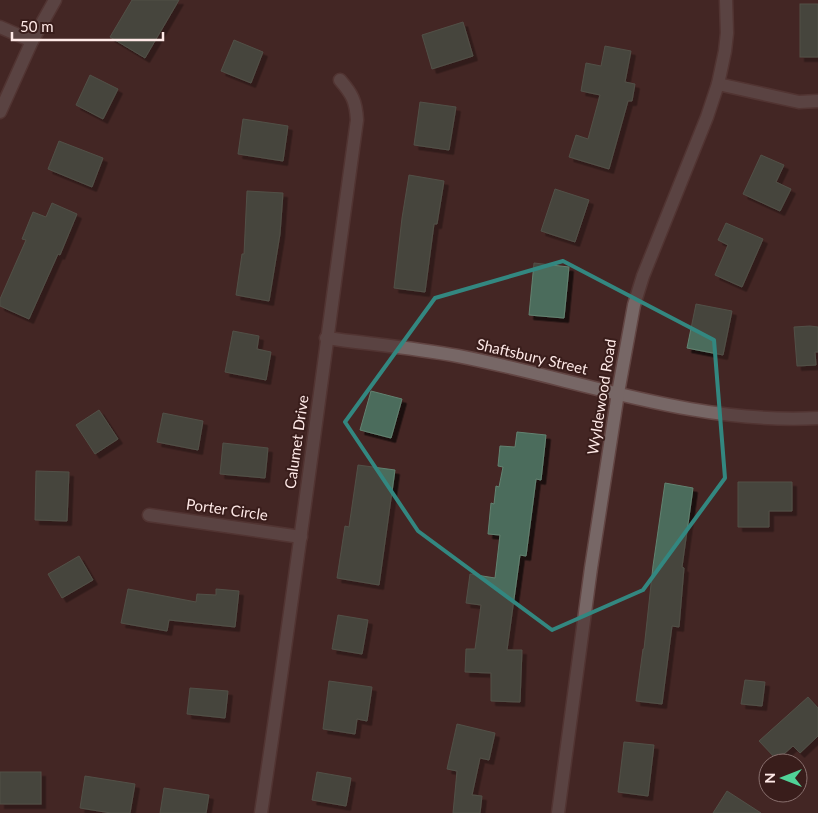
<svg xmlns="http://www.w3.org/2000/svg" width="818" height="813" viewBox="0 0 818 813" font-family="Lato,sans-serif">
	<defs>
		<filter id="shadow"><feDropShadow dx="4.5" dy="4.5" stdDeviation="0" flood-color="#0009"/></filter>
	</defs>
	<rect width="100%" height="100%" fill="#442624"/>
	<!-- building -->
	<g fill="#4c6c5b" stroke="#628271" filter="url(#shadow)">
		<polygon points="132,0 179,0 145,58 110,37"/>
		<rect x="800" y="4" width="18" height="53"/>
		<polygon points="463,22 473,56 432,69 422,35"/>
		<polygon points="234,40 263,52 251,83 221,71"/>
		<polygon points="605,46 631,51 625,82 635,84 632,101 628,101 609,169 569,157 576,135 588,139 600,95 581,91 586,63 601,66"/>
		<polygon points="90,75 118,89 103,119 76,105"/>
		<polygon points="420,102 456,107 449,150 414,145"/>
		<polygon points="243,119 288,126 283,161 238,154"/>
		<polygon points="59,141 103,158 92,187 48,169"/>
		<polygon points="761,155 784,165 776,182 791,189 780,211 743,194"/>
		<polygon points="409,175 444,181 437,224 434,224 425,292 394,288 402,218"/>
		<polygon points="555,189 589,200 575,242 541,231"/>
		<polygon points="247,191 283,193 280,234 269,301 236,295 242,254 244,254"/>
		<polygon points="52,203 77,214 60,255 58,254 29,319 0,306 0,299 26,240 22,239 33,212 46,217"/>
		<polygon points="726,223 763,239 742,287 715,275 728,245 718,240"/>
		<polygon points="534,263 569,267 564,318 529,315"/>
		<polygon points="696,304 732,311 723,355 687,348"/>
		<polygon points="810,326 818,327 818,352 815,352 816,365 797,366 794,327"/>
		<polygon points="233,331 259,336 257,349 271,352 266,380 225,372"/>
		<polygon points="371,391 402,399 391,438 360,430"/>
		<polygon points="99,410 118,439 95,454 76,425"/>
		<polygon points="163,413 203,421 198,450 157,442"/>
		<polygon points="517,432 546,435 541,480 536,479 526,556 520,555 507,650 522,650 520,702 491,701 491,673 465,672 466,649 475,649 481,605 466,603 470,574 495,578 500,535 488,534 491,503 494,504 496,486 499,487 503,467 498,466 500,446 515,447"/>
		<polygon points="223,443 268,448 265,478 220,474"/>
		<polygon points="358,465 395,470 379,585 337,578 345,526 349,527"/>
		<polygon points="36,471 69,472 67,521 35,520"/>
		<polygon points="738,482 792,482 792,511 769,511 769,527 738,527"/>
		<polygon points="665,483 693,488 682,567 684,568 679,627 672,626 662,704 636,701 643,649 644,649 653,566"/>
		<polygon points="79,556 93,580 62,598 48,574"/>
		<polygon points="128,589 196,602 197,594 216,595 216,589 239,591 235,627 169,620 167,631 121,623"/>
		<polygon points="338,615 368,620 362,654 332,649"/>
		<polygon points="745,680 765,682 762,706 741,704"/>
		<polygon points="329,681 372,687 367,721 357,719 355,734 323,729"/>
		<polygon points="190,688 228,691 225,718 187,714"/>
		<polygon points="808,697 818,708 818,736 800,753 793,746 777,760 759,741"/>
		<polygon points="457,724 495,733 489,760 480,758 472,795 482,796 480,813 453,813 457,771 447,769"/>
		<polygon points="624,742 654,745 648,796 618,792"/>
		<rect x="0" y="772" width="41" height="32"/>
		<polygon points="317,772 351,778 346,806 312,800"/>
		<polygon points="85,776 135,784 130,813 111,813 80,808"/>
		<polygon points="164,788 209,795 206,813 160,813"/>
		<polygon points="727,791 761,813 713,813"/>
	</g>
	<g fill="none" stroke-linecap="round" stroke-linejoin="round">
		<defs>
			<g id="minor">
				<polyline points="0,27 32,41"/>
				<polyline points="718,84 799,102 818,101"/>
				<path d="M326,338C370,344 414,348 458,356C577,379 695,425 818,418"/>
				<polyline points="149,515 301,537"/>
				<path d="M261,813C296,582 325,351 357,120C356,101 352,94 340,80"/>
				<polyline points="558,813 591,568 618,393 634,305 643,276 707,117 718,84 725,51 727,33 726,0"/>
			</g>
			<polyline id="tertiary" points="0,112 32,41 55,0"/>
		</defs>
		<!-- minor casing -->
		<use href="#minor" stroke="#624543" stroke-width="15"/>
		<!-- tertiary casing -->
		<use href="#tertiary" stroke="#624543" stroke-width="15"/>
		<!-- minor -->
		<use href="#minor" stroke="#776766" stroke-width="12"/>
		<!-- tertiary -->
		<use href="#tertiary" stroke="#776766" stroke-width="12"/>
	</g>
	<!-- marked area -->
	<path d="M0 0H818V813H0ZM563,261L714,340L725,478L643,590L552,630L418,531L345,422L435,298Z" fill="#442624" fill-opacity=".55" fill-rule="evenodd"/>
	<path fill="none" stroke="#338780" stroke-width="4" stroke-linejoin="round" d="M563,261L714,340L725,478L643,590L552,630L418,531L345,422L435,298Z"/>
	<g text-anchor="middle" stroke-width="4" stroke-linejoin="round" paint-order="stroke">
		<!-- street labels -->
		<g font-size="15" fill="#fee9e7" stroke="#391d1b">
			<text transform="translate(532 357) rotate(13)" y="5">Shaftsbury Street</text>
			<text transform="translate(602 397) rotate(-81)" y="5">Wyldewood Road</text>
			<text transform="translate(297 442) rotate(-82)" y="5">Calumet Drive</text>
			<text transform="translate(227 510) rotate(8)" y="5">Porter Circle</text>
		</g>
	</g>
	<!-- north arrow -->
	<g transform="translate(783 778) rotate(270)"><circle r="24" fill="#391d1b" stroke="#886f6d"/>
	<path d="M0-4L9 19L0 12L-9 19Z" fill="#50d398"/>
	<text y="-8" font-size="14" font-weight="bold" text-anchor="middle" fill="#fee9e7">N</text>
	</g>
	<!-- scale -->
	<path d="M12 32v8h151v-8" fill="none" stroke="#fee9e7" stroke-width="2.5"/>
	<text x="20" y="32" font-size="15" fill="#fee9e7" stroke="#391d1b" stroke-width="4" paint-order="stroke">50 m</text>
</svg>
